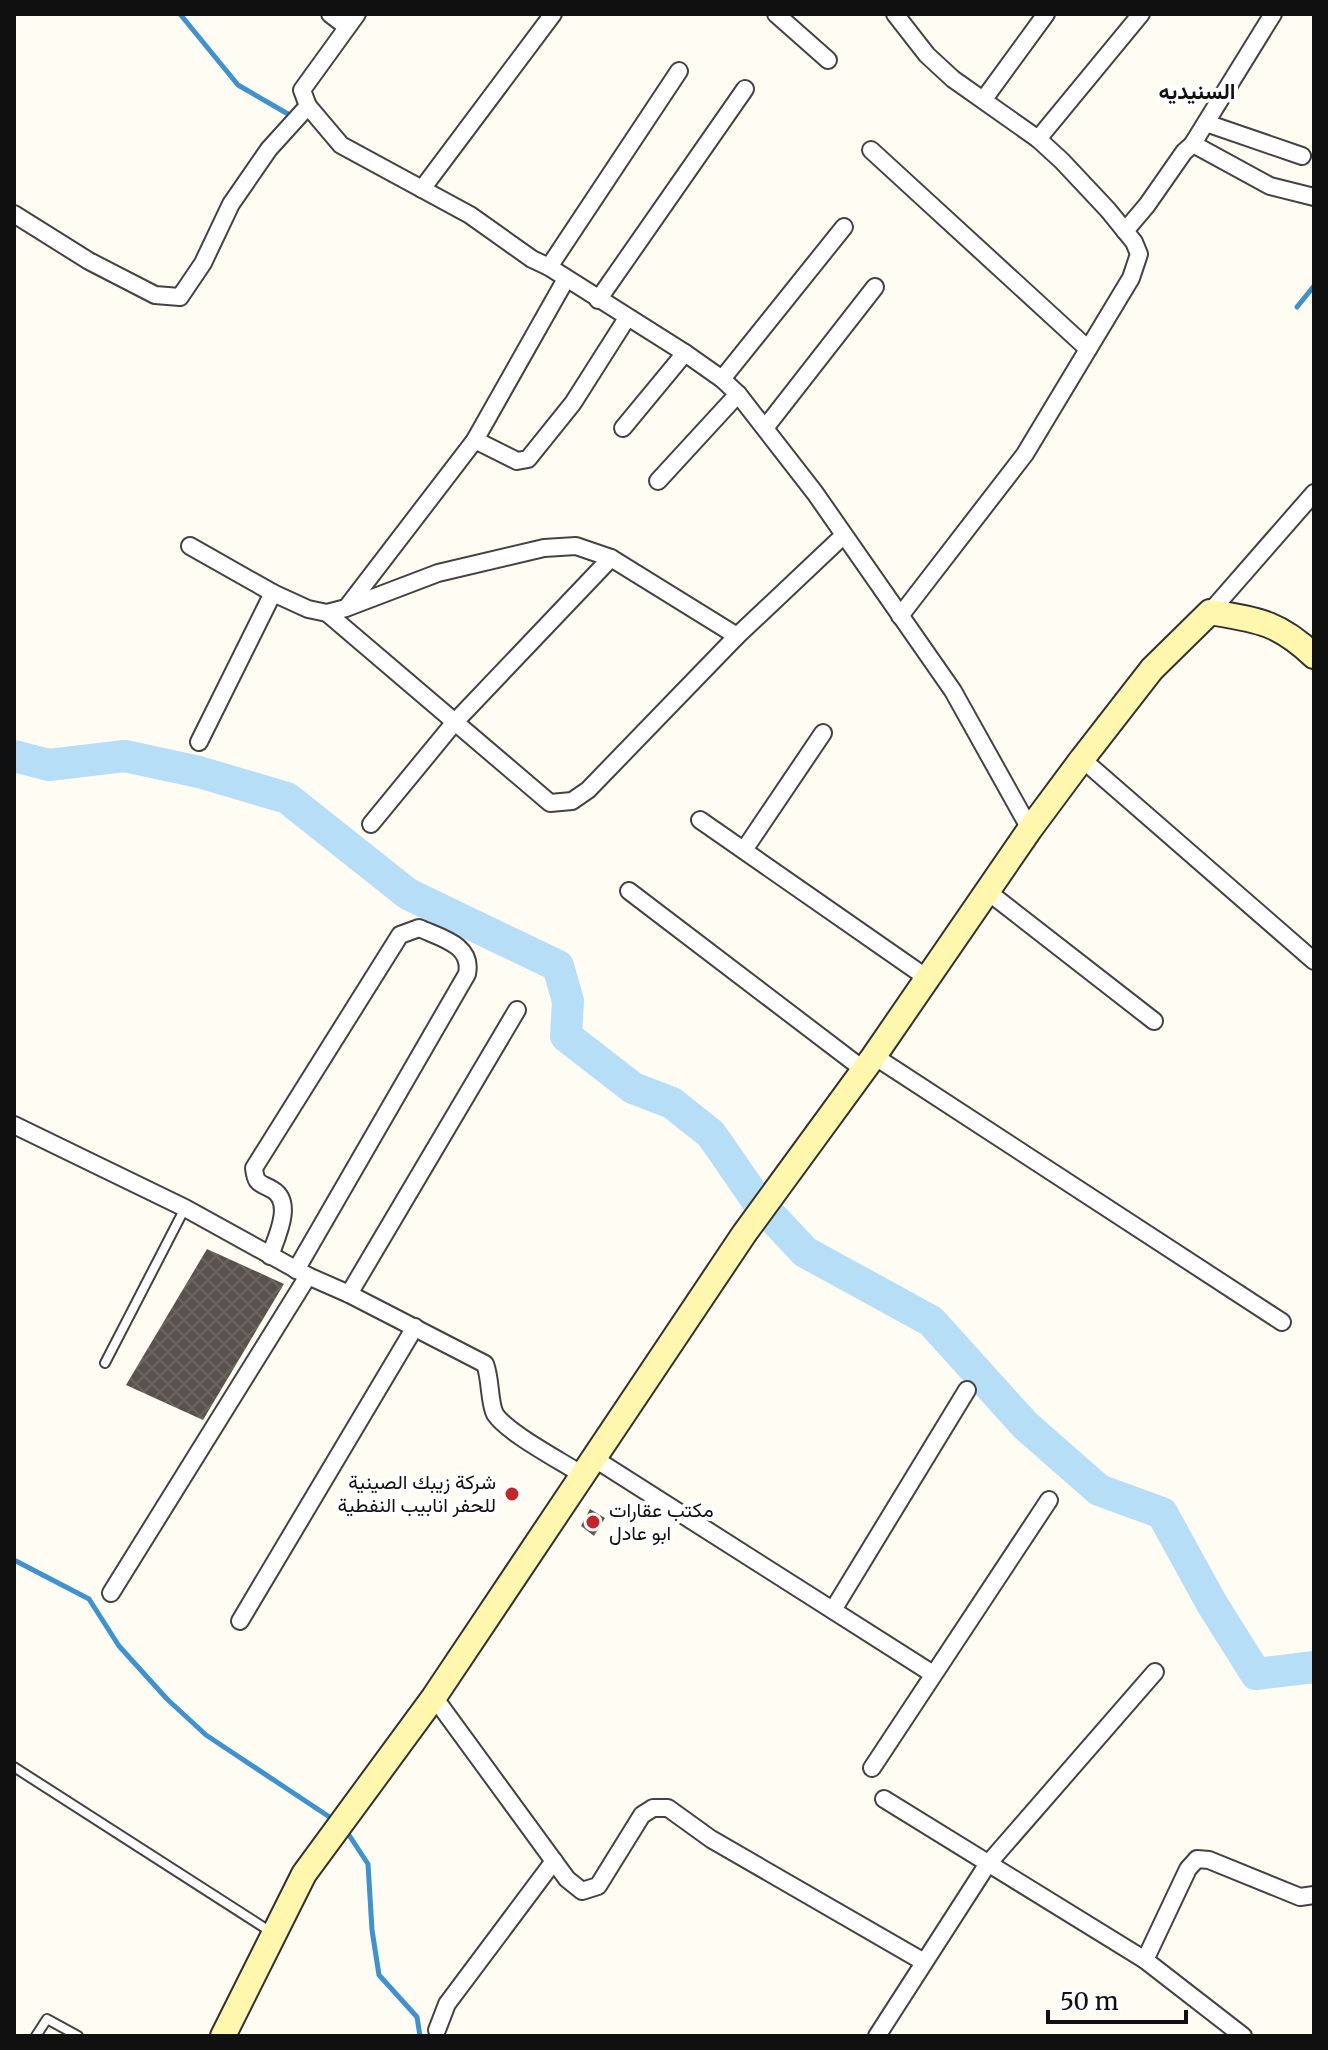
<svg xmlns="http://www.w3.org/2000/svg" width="1328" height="2050" viewBox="0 0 1328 2050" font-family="Merriweather,Vazirmatn,serif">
	<defs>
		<pattern id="building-cross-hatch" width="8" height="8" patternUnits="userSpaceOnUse" patternTransform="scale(2)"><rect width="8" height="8" fill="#59514c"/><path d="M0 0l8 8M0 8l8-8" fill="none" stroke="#6c6561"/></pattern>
	</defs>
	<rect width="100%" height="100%" fill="#fffdf3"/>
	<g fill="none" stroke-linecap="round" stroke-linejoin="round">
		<!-- stream -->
		<g stroke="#3e92cf" stroke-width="5">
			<polyline points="180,14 238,85 288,114"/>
			<polyline points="1297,307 1314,286"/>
			<polyline points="14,1560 89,1599 119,1646 167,1699 206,1735 334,1820"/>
			<polyline points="345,1829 368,1864 372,1930 379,1975 417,2017 420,2036"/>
		</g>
		<!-- river -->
		<polyline stroke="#b7def7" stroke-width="32" points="14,756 49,765 125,756 199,772 287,798 408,894 558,966 568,1001 566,1036 633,1088 672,1103 711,1134 758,1202 805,1252 931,1321 1025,1425 1099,1490 1162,1513 1212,1604 1256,1674 1314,1667"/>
	</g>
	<!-- building -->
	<g fill="url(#building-cross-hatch)">
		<polygon points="207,1249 284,1284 203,1420 126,1385"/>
		<polygon points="590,1509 605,1518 594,1536 581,1526"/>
	</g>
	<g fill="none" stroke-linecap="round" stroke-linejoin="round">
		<defs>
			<g id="service">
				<polyline points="105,1363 185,1208"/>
				<polyline points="14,1767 271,1932"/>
				<polyline points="36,2036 47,2019 78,2036"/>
			</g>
			<g id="minor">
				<polyline points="330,14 347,27"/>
				<polyline points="357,14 302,90 308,106 341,145 470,215 532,259 549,267 685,353 722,379 738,394 815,493 953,691 1030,829"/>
				<polyline points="776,14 828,60"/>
				<polyline points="895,14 927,55 953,79 1038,139 1062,161 1108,210 1134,242 1139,254 1131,278 1025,454 900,616"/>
				<polyline points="984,99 1046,14"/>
				<polyline points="1206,123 1302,156"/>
				<polyline points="1038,139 1141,14"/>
				<polyline points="1192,145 1273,14"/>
				<polyline points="871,150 1088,349"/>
				<polyline points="422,189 553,14"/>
				<polyline points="14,214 89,261 155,295 180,297 203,263 231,204 269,149 308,106"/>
				<polyline points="1125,231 1147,205 1184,152 1193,144 1270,186 1314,197"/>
				<polyline points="549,267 679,71"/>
				<polyline points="598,300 745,89"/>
				<polyline points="722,379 844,227"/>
				<polyline points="623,428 685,353"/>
				<polyline points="765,428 875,287"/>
				<polyline points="475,440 517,461 528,459 573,403 627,318"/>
				<polyline points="658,481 738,394"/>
				<polyline points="190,546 273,593 308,609 327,613 346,608 438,573 544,548 576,546 611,558 737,636"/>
				<polyline points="347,607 475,440 566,279"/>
				<polyline points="1210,612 1314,493"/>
				<polyline points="327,613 550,803 572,801 588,790 737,636 844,535"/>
				<polyline points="199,742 273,593"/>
				<polyline points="1082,759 1314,961"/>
				<polyline points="700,820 927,978"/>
				<polyline points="371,824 454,723 611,558"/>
				<polyline points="744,850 823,733"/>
				<polyline points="629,891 864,1070"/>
				<polyline points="987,891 1154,1021"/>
				<polyline points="874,1056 1282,1322"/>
				<path d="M14,1125L185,1208L308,1276L349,1294L485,1364C491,1379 489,1403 495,1414C507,1433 563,1462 584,1476"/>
				<path d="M270,1256C276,1238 294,1203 273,1190C260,1182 256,1186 254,1168L400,935L419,928C441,938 473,945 467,974L296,1270"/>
				<polyline points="349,1294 517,1010"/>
				<polyline points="595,1459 933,1674"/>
				<polyline points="111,1593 308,1276"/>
				<polyline points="833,1610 967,1390"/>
				<polyline points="240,1621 415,1327"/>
				<polyline points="434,1697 567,1879 582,1891 598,1886 642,1815 653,1808 668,1808 711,1839 924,1962"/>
				<polyline points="872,1768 1049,1500"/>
				<polyline points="884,1799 1145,1960 1243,2036"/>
				<polyline points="1145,1960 1188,1869 1197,1859 1209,1860 1300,1897 1314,1895"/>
				<polyline points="437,2030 447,2004 554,1861"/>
				<polyline points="877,2036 987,1865 1155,1672"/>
			</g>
			<path id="secondary" d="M223,2036L304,1874L434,1697L744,1234L874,1056L1030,829L1082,759L1152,669L1210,612C1258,620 1278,622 1314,656"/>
		</defs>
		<!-- service casing -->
		<use href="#service" stroke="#434343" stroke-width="12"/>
		<!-- minor casing -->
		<use href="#minor" stroke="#434343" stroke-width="20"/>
		<!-- secondary casing -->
		<use href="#secondary" stroke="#323232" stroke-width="28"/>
		<!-- service -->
		<use href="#service" stroke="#fff" stroke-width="8"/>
		<!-- minor -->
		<use href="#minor" stroke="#fff" stroke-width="16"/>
		<!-- secondary -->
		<use href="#secondary" stroke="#fff7ae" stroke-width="24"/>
	</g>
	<!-- markers -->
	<g fill="#c3262a" stroke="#fff" stroke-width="3">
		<circle cx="512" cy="1494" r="8"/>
		<circle cx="593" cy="1522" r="8"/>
	</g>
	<g text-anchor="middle" stroke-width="8" stroke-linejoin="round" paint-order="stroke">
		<!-- poi labels -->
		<g font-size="20" fill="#101010" stroke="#fff" text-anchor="end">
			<text x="496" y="1489">شركة زيبك الصينية<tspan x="496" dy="23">للحفر انابيب النفطية</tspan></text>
			<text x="609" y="1517" text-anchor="start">مكتب عقارات<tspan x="609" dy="23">ابو عادل</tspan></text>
		</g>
		<!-- neighbourhood labels -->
		<g font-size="22" font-weight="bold" fill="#101010" stroke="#fff">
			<text x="1197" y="99">السنيديه</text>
		</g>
	</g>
	<!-- border -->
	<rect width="1328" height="2050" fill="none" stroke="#101010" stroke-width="32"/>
	<!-- scale -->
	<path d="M1048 2010v12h138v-12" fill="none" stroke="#101010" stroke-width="4"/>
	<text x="1060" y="2010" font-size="24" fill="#101010" stroke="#ffffff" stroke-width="6" paint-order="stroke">50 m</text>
</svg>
